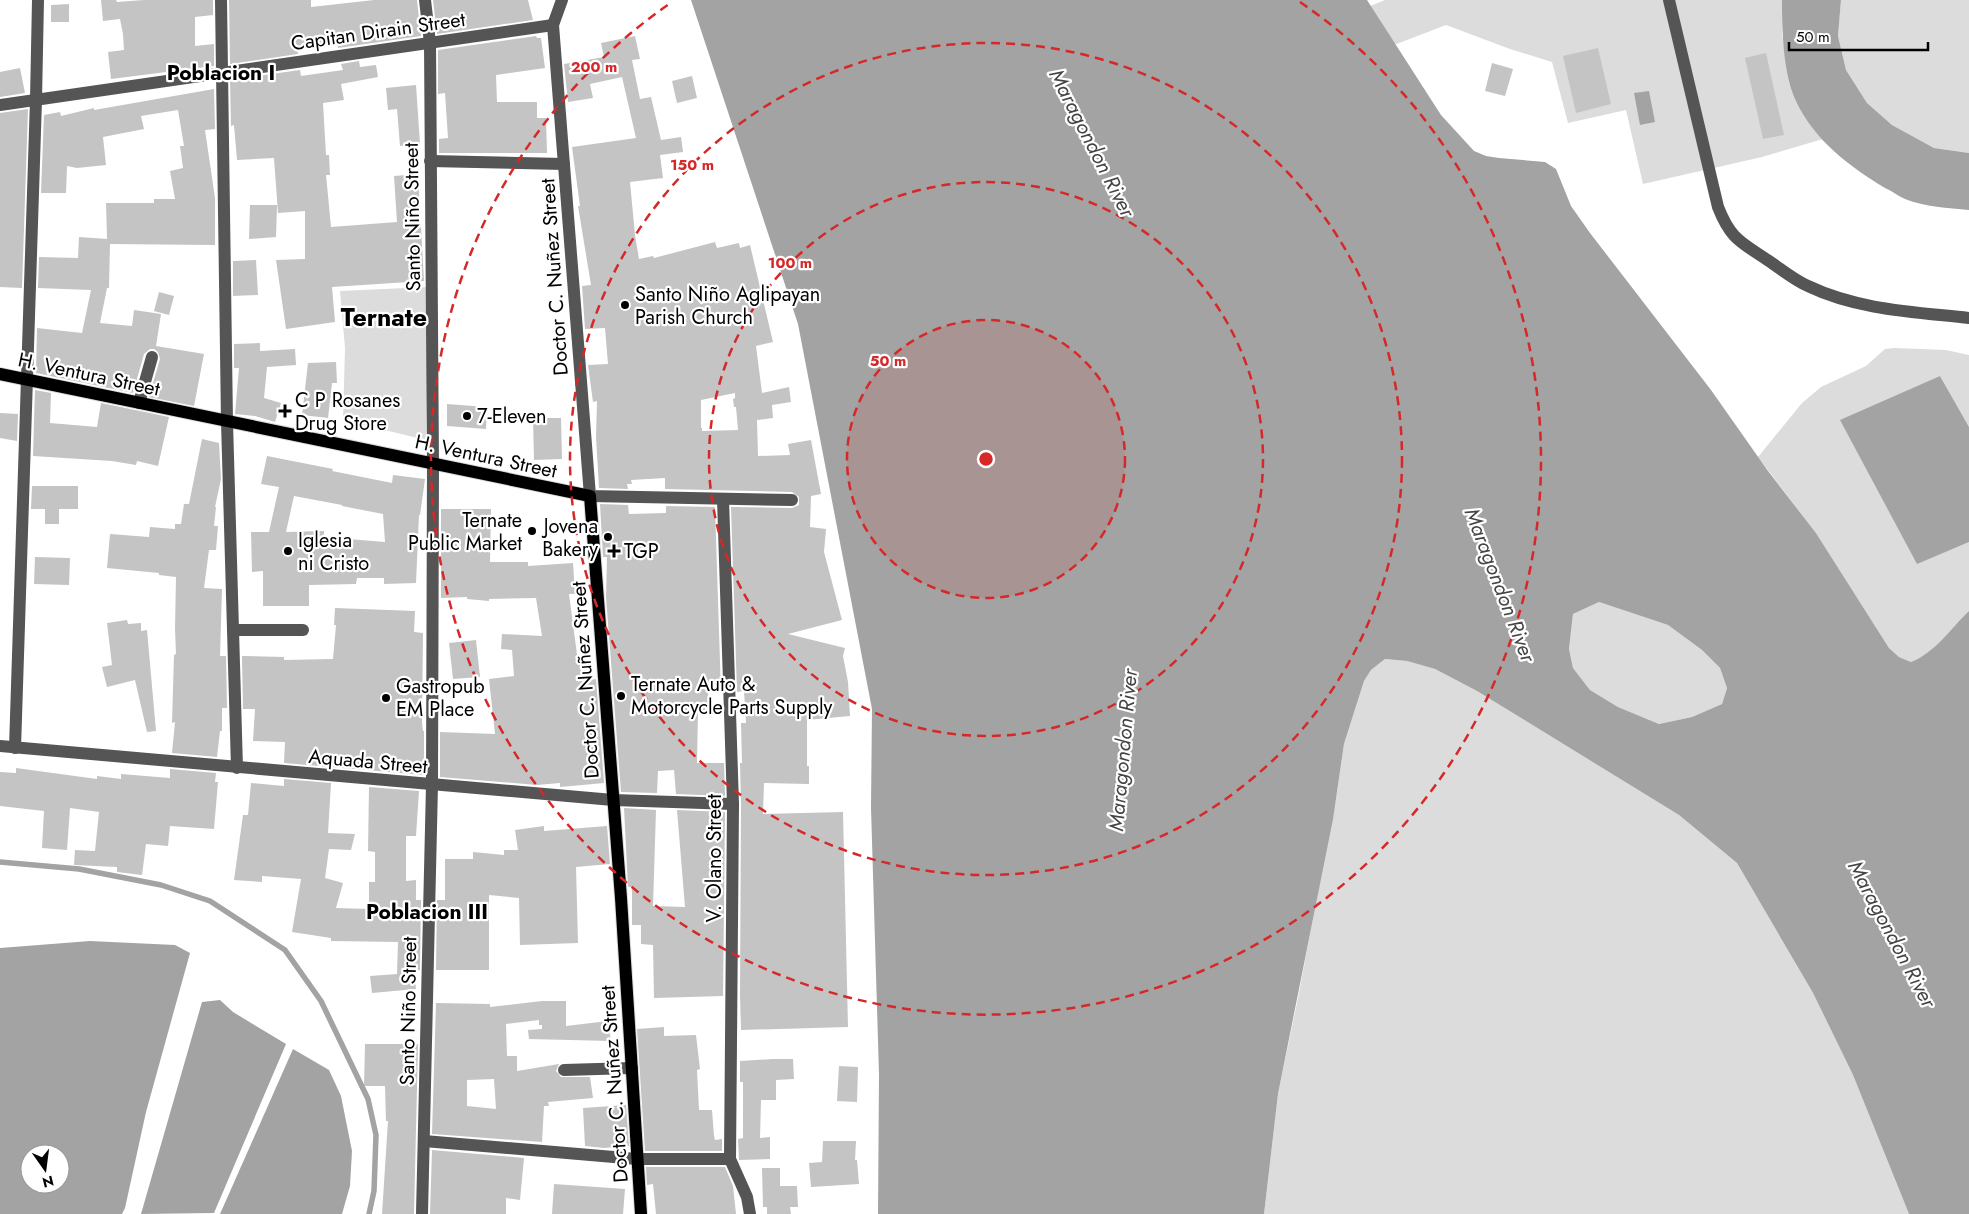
<svg xmlns="http://www.w3.org/2000/svg" width="1969" height="1214" viewBox="0 0 1969 1214" font-family="Jost,sans-serif">
	<rect width="100%" height="100%" fill="#fff"/>
	<!-- green -->
	<g fill="#dcdcdc">
		<polygon points="1385,0 1782,0 1782,35 1788,69 1813,128 1823,139 1762,157 1643,184 1626,110 1568,123 1552,62 1510,49 1446,25 1394,45 1370,6"/>
		<polygon points="1841,0 1969,0 1969,153 1934,148 1892,125 1867,103 1846,70 1838,36"/>
		<polygon points="428,287 426,440 343,420 345,348 340,291"/>
		<path d="M1894,348L1946,350L1969,355V427L1940,376L1889,509L1917,563L1969,542V611C1951,629 1936,652 1911,662L1899,657L1889,648L1816,533L1758,457L1802,403L1821,387L1866,366L1885,349Z"/>
		<polygon points="1599,602 1668,625 1702,650 1720,668 1727,688 1722,704 1692,717 1659,724 1618,707 1590,690 1573,668 1569,649 1573,614"/>
		<polygon points="1385,659 1407,661 1435,669 1477,691 1679,815 1737,863 1813,993 1853,1075 1909,1214 1264,1214 1278,1094 1298,998 1337,792 1344,744 1364,681 1371,670"/>
	</g>
	<!-- water -->
	<g fill="#a3a3a3" fill-rule="evenodd">
		<path d="M691,0H1367L1441,115L1474,151L1486,156L1499,158L1545,162L1556,169L1571,206L1590,233L1711,390L1768,471L1816,533L1889,648L1899,657L1911,662C1936,652 1950,629 1969,611V1214H1909L1853,1075L1813,993L1737,863L1679,815L1477,691L1435,669L1407,661L1385,659L1371,670L1364,681L1344,744L1333,819L1278,1094L1264,1214H878L879,1074L871,808L872,709L798,324ZM1599,602L1668,625L1702,650L1720,668L1727,688L1722,704L1692,717L1659,724L1618,707L1590,690L1573,668L1569,649L1573,614Z"/>
		<path d="M1782,0H1841L1838,36L1846,70L1867,103L1892,125L1934,148L1969,153V210C1948,208 1925,207 1905,199C1898,196 1892,191 1885,188C1850,167 1814,140 1796,101C1783,73 1782,31 1782,0Z"/>
		<polygon points="1649,91 1655,122 1640,125 1634,93"/>
		<polygon points="1940,376 1969,427 1969,542 1917,564 1840,420"/>
		<path d="M90,941L175,945L190,953L146,1112L125,1208L122,1214H0V948ZM30,1154H60V1184H30Z"/>
		<polygon points="220,1000 233,1012 286,1044 214,1213 141,1214 202,1002"/>
		<polygon points="293,1049 329,1070 341,1096 352,1151 350,1186 342,1214 220,1214"/>
	</g>
	<g fill="none" stroke-linecap="round" stroke-linejoin="round">
		<!-- stream -->
		<polyline stroke="#a3a3a3" stroke-width="5.5" points="0,862 79,869 161,885 210,901 285,950 321,1001 368,1099 376,1135 374,1191 369,1214"/>
	</g>
	<!-- building -->
	<g fill="#c4c4c4" fill-rule="evenodd">
		<polygon points="101,0 116,0 117,2 144,0 213,0 213,15 195,17 195,46 214,44 214,66 111,79 108,52 124,50 123,34 120,19 103,21"/>
		<polygon points="229,0 311,0 311,7 374,0 417,0 421,36 338,48 337,42 297,47 298,54 230,64"/>
		<polygon points="433,0 528,0 533,20 437,34"/>
		<polygon points="69,4 69,22 51,22 51,5"/>
		<polygon points="536,36 537,38 541,38 545,68 496,75 497,102 537,102 537,118 546,118 547,153 439,153 439,139 448,138 445,93 438,94 438,50"/>
		<path d="M635,36L640,59L632,60L640,99L651,97L661,140L681,137L683,152L660,155L663,178L630,182L635,235L639,259L653,256L654,258L715,242L717,248L739,243L740,248L750,245L773,342L756,346L762,393L789,387L791,402L772,405L773,418L757,420L758,456L790,455L788,444L811,440L821,494L811,496L810,527L826,529L824,552L842,620L788,634L845,648L843,656L848,682L850,716L807,720V766H809V784L764,783L763,814L843,812L848,1027L741,1030L740,995L741,804L740,763H742L741,723H746L744,691L737,692L731,507L792,508L799,505V497L792,492L665,489V478L631,480L632,484H627L628,489L599,488L596,437L597,401L593,402L588,365L608,364L605,328L585,329L582,286L591,285L578,206H580L572,147L636,138L622,77L590,84L593,98L568,102L564,64L604,57L601,43ZM735,393V398L733,399L734,407H736L738,430L702,431V428H701V400Z"/>
		<polygon points="1598,48 1611,104 1576,113 1563,56"/>
		<polygon points="1766,53 1784,135 1763,139 1745,58"/>
		<polygon points="359,61 360,67 376,65 378,77 341,84 344,100 323,103 326,155 329,155 330,175 326,175 331,227 397,222 394,176 418,174 424,281 332,287 335,322 286,329 276,260 305,259 305,211 278,213 274,158 237,160 234,125 231,126 230,80 300,70 301,76 343,70 341,64"/>
		<polygon points="1492,63 1513,69 1505,96 1485,91"/>
		<polygon points="20,68 25,93 0,97 0,72"/>
		<polygon points="692,76 697,98 677,103 672,81"/>
		<polygon points="416,85 420,144 400,146 397,109 388,110 386,88"/>
		<polygon points="214,89 215,129 205,130 215,198 215,245 110,244 109,288 107,288 100,323 132,326 134,310 161,314 156,346 204,354 194,406 149,397 160,359 158,352 154,349 150,349 144,354 133,393 36,373 37,328 82,333 91,290 38,288 39,257 78,258 79,237 107,239 106,203 154,203 154,199 175,199 170,171 183,168 180,146 184,146 178,110 141,116 144,129 103,137 106,165 77,168 67,166 66,193 41,193 44,115 60,112 61,116 94,108 94,110"/>
		<polygon points="28,109 22,288 0,287 0,113"/>
		<polygon points="250,205 277,205 276,237 249,239"/>
		<polygon points="256,260 258,295 233,296 233,261"/>
		<polygon points="159,292 174,296 169,315 154,311"/>
		<polygon points="260,343 260,351 295,349 296,365 267,367 264,398 281,403 275,422 255,416 235,414 239,368 234,368 234,344"/>
		<polygon points="336,362 337,383 332,383 328,418 302,415 308,363"/>
		<polygon points="35,390 51,393 50,423 97,427 101,403 169,417 158,466 137,461 136,465 112,461 33,456"/>
		<polygon points="447,404 487,407 486,429 447,426"/>
		<polygon points="0,413 18,414 17,441 0,438"/>
		<polygon points="533,418 561,418 562,459 534,460"/>
		<polygon points="202,439 219,443 221,479 215,507 216,507 214,526 218,526 216,550 209,550 204,588 222,589 220,656 226,656 227,708 222,708 222,731 220,731 217,757 172,753 175,722 172,723 174,655 176,654 175,629 176,577 159,575 159,573 107,568 110,534 149,537 150,527 175,529 175,524 181,524 184,504 189,504"/>
		<path d="M267,456L333,469L332,471L392,483L393,475L425,479L420,515H419L416,583L384,584V578H357L356,584L309,585V606H263V571L252,572L251,532H269L279,487L261,484ZM294,496L342,505V506L383,514L385,542L324,537V531L286,532Z"/>
		<polygon points="32,486 78,486 78,509 59,509 59,524 45,524 45,509 31,509"/>
		<polygon points="600,504 628,505 629,514 666,513 666,506 715,507 721,693 708,693 709,711 698,712 697,763 724,763 725,796 676,794 674,770 658,771 657,793 621,792 606,597 607,557 603,557"/>
		<polygon points="441,509 491,509 490,562 528,562 528,566 573,563 575,594 569,594 578,662 580,661 583,681 596,679 604,783 560,787 560,783 537,785 440,777 440,732 495,734 489,679 514,676 512,650 501,649 502,634 542,636 536,598 489,599 489,601 467,599 467,597 441,598"/>
		<polygon points="35,557 70,558 69,585 34,584"/>
		<polygon points="335,608 415,611 414,632 423,633 422,722 423,731 424,731 424,775 284,763 285,742 253,741 255,709 243,709 242,656 284,657 284,660 333,659 336,625 334,625"/>
		<polygon points="127,620 128,624 141,623 141,631 147,630 156,731 147,732 135,680 107,687 102,667 112,665 107,623"/>
		<polygon points="476,640 480,677 453,679 449,643"/>
		<polygon points="16,768 97,779 97,776 121,779 121,774 170,778 170,769 216,773 215,782 218,782 214,829 170,826 168,846 146,844 142,875 117,872 117,867 74,865 75,850 95,851 99,812 70,808 67,850 42,848 44,811 0,806 0,772 16,773"/>
		<polygon points="284,779 331,783 328,833 355,834 351,850 329,849 325,878 343,883 336,908 369,909 369,882 375,882 375,852 368,851 369,787 419,791 416,836 406,836 406,881 416,880 416,900 421,900 420,970 414,971 416,989 372,993 370,976 397,974 398,942 331,941 331,938 292,932 301,879 262,876 262,882 234,880 243,815 248,815 251,783 284,786"/>
		<polygon points="624,808 656,810 653,906 685,907 677,810 725,812 723,996 654,998 653,945 641,944 641,925 632,925 632,887 628,887"/>
		<polygon points="544,826 544,831 607,826 610,864 576,867 578,943 520,945 519,898 489,895 489,970 436,970 437,900 445,900 445,859 473,859 473,852 504,855 504,850 518,850 515,830"/>
		<path d="M542,1001H566V1026L608,1021L611,1041L529,1039L528,1030L542,1029V1025H539V1020L506,1024L507,1056H517V1071L559,1064L556,1071L561,1077H590L593,1098L548,1102L549,1106H544L542,1142L432,1134L436,1003L490,1004V1007ZM494,1079L496,1109L467,1106V1080Z"/>
		<polygon points="664,1027 664,1036 696,1035 700,1069 697,1070 699,1110 712,1110 714,1136 715,1140 722,1139 722,1151 645,1151 637,1029"/>
		<polygon points="365,1044 418,1044 414,1214 382,1214 388,1121 386,1121 385,1086 364,1086"/>
		<polygon points="773,1059 793,1059 794,1079 776,1080 776,1100 761,1100 760,1138 770,1137 770,1159 739,1160 738,1139 743,1138 743,1082 740,1082 740,1061"/>
		<polygon points="839,1066 858,1067 857,1102 837,1101"/>
		<polygon points="626,1105 629,1146 604,1148 585,1146 583,1108"/>
		<polygon points="823,1141 856,1141 855,1160 857,1160 859,1184 811,1187 809,1163 822,1162"/>
		<polygon points="432,1150 524,1158 520,1200 506,1198 506,1214 430,1214"/>
		<polygon points="646,1167 725,1167 733,1186 736,1214 656,1214 653,1184 647,1185"/>
		<polygon points="762,1168 780,1168 780,1186 797,1186 798,1207 790,1207 791,1214 767,1214 767,1207 763,1207"/>
		<polygon points="554,1184 625,1189 623,1214 552,1214"/>
	</g>
	<g fill="none" stroke-linecap="round" stroke-linejoin="round">
		<defs>
			<polyline id="major" points="0,374 590,496 621,898 641,1214"/>
		</defs>
		<!-- major casing -->
		<use href="#major" stroke="#dbdbdb" stroke-width="14"/>
		<!-- minor -->
		<g stroke="#555" stroke-width="12">
			<polyline points="221,0 227,422 237,768"/>
			<polyline points="562,0 553,25 590,496 792,500"/>
			<path d="M1669,0L1718,207C1731,240 1741,242 1769,261C1781,269 1794,280 1808,286C1858,310 1915,312 1969,318"/>
			<polyline points="0,105 553,25"/>
			<polyline points="430,161 564,164"/>
			<polyline points="139,403 152,357"/>
			<polyline points="723,499 733,804 730,1159 747,1197 750,1214"/>
			<polyline points="233,630 303,630"/>
			<polyline points="0,746 613,800 733,804"/>
			<polyline points="15,748 36,100 38,0"/>
			<polyline points="564,1070 632,1068"/>
			<polyline points="424,1141 637,1159 730,1159"/>
			<polyline points="422,1214 432,785 433,464 430,43 425,0"/>
		</g>
		<!-- major -->
		<use href="#major" stroke="#000" stroke-width="12"/>
	</g>
	<!-- distance rings -->
	<circle cx="986" cy="459" r="139" fill="#d62828" fill-opacity=".12"/>
	<g fill="none" stroke="#d62828" stroke-width="2.5" stroke-dasharray="9 6">
		<circle cx="986" cy="459" r="139"/>
		<circle cx="986" cy="459" r="277"/>
		<circle cx="986" cy="459" r="416"/>
		<path d="M1300 2A555 555 0 1 1 672 2"/>
	</g>
	<!-- markers -->
	<g fill="#000" stroke="#fff" stroke-width="2">
		<circle cx="625" cy="305" r="5"/>
		<path d="M282.5 403.5h5v5h5v5h-5v5h-5v-5h-5v-5h5z"/>
		<circle cx="467" cy="416" r="5"/>
		<circle cx="532" cy="531" r="5"/>
		<circle cx="608" cy="537" r="5"/>
		<circle cx="288" cy="551" r="5"/>
		<path d="M611.5 543.5h5v5h5v5h-5v5h-5v-5h-5v-5h5z"/>
		<circle cx="621" cy="696" r="5"/>
		<circle cx="386" cy="698" r="5"/>
	</g>
	<g text-anchor="middle" stroke-width="4.5" stroke-linejoin="round" paint-order="stroke">
		<!-- street labels -->
		<g font-size="20" fill="#000" stroke="#fff">
			<text transform="translate(378 31) rotate(-8)" y="7">Capitan Dirain Street</text>
			<text transform="translate(412 217) rotate(-91)" y="7">Santo Niño Street</text>
			<text transform="translate(554 277) rotate(-94)" y="7">Doctor C. Nuñez Street</text>
			<text transform="translate(89 374) rotate(12)" y="7">H. Ventura Street</text>
			<text transform="translate(486 456) rotate(12)" y="7">H. Ventura Street</text>
			<text transform="translate(585 680) rotate(-94)" y="7">Doctor C. Nuñez Street</text>
			<text transform="translate(368 761) rotate(5)" y="7">Aquada Street</text>
			<text transform="translate(714 858) rotate(-90)" y="7">V. Olano Street</text>
			<text transform="translate(408 1011) rotate(-89)" y="7">Santo Niño Street</text>
			<text transform="translate(614 1084) rotate(-94)" y="7">Doctor C. Nuñez Street</text>
		</g>
		<!-- poi labels -->
		<g font-size="20" fill="#000" stroke="#fff" text-anchor="start">
			<text x="635" y="301">Santo Niño Aglipayan<tspan x="635" dy="23">Parish Church</tspan></text>
			<text x="295" y="407">C P Rosanes<tspan x="295" dy="23">Drug Store</tspan></text>
			<text x="477" y="423">7-Eleven</text>
			<text x="522" y="527" text-anchor="end">Ternate<tspan x="522" dy="23">Public Market</tspan></text>
			<text x="598" y="533" text-anchor="end">Jovena<tspan x="598" dy="23">Bakery</tspan></text>
			<text x="298" y="547">Iglesia<tspan x="298" dy="23">ni Cristo</tspan></text>
			<text x="624" y="558">TGP</text>
			<text x="631" y="691">Ternate Auto &amp;<tspan x="631" dy="23">Motorcycle Parts Supply</tspan></text>
			<text x="396" y="693">Gastropub<tspan x="396" dy="23">EM Place</tspan></text>
		</g>
		<!-- neighbourhood labels -->
		<g font-size="21" font-weight="bold" fill="#000" stroke="#fff">
			<text x="221" y="80">Poblacion I</text>
			<text x="427" y="919">Poblacion III</text>
		</g>
		<!-- water labels -->
		<g font-size="21" font-style="italic" fill="#444" stroke="#fff">
			<text transform="translate(1092 143) rotate(63)" y="7">Maragondon River</text>
			<text transform="translate(1500 585) rotate(69)" y="7">Maragondon River</text>
			<text transform="translate(1123 750) rotate(-85)" y="7">Maragondon River</text>
			<text transform="translate(1892 934) rotate(62)" y="7">Maragondon River</text>
		</g>
		<!-- district labels -->
		<g font-size="25" font-weight="bold" fill="#000" stroke="#fff">
			<text x="384" y="326">Ternate</text>
		</g>
	</g>
	<circle cx="986" cy="459" r="8" fill="#d62828" stroke="#fff" stroke-width="2.5"/>
	<g font-size="15" text-anchor="middle" font-weight="bold" fill="#d62828" stroke="#fff" stroke-width="4.5" stroke-linejoin="round" paint-order="stroke">
		<text x="594" y="72">200 m</text>
		<text x="692" y="170">150 m</text>
		<text x="790" y="268">100 m</text>
		<text x="888" y="366">50 m</text>
	</g>
	<!-- north arrow -->
	<g transform="translate(45 1169) rotate(166)"><circle r="24" fill="#ffffff" stroke="#999999"/>
	<path d="M0-4L9 19L0 12L-9 19Z" fill="#000000"/>
	<text y="-8" font-size="14" font-weight="bold" text-anchor="middle" fill="#000000">N</text>
	</g>
	<!-- scale -->
	<path d="M1789 42v8h139v-8" fill="none" stroke="#000000" stroke-width="2.5"/>
	<text x="1796" y="42" font-size="15" fill="#000000" stroke="#ffffff" stroke-width="4" paint-order="stroke">50 m</text>
</svg>
